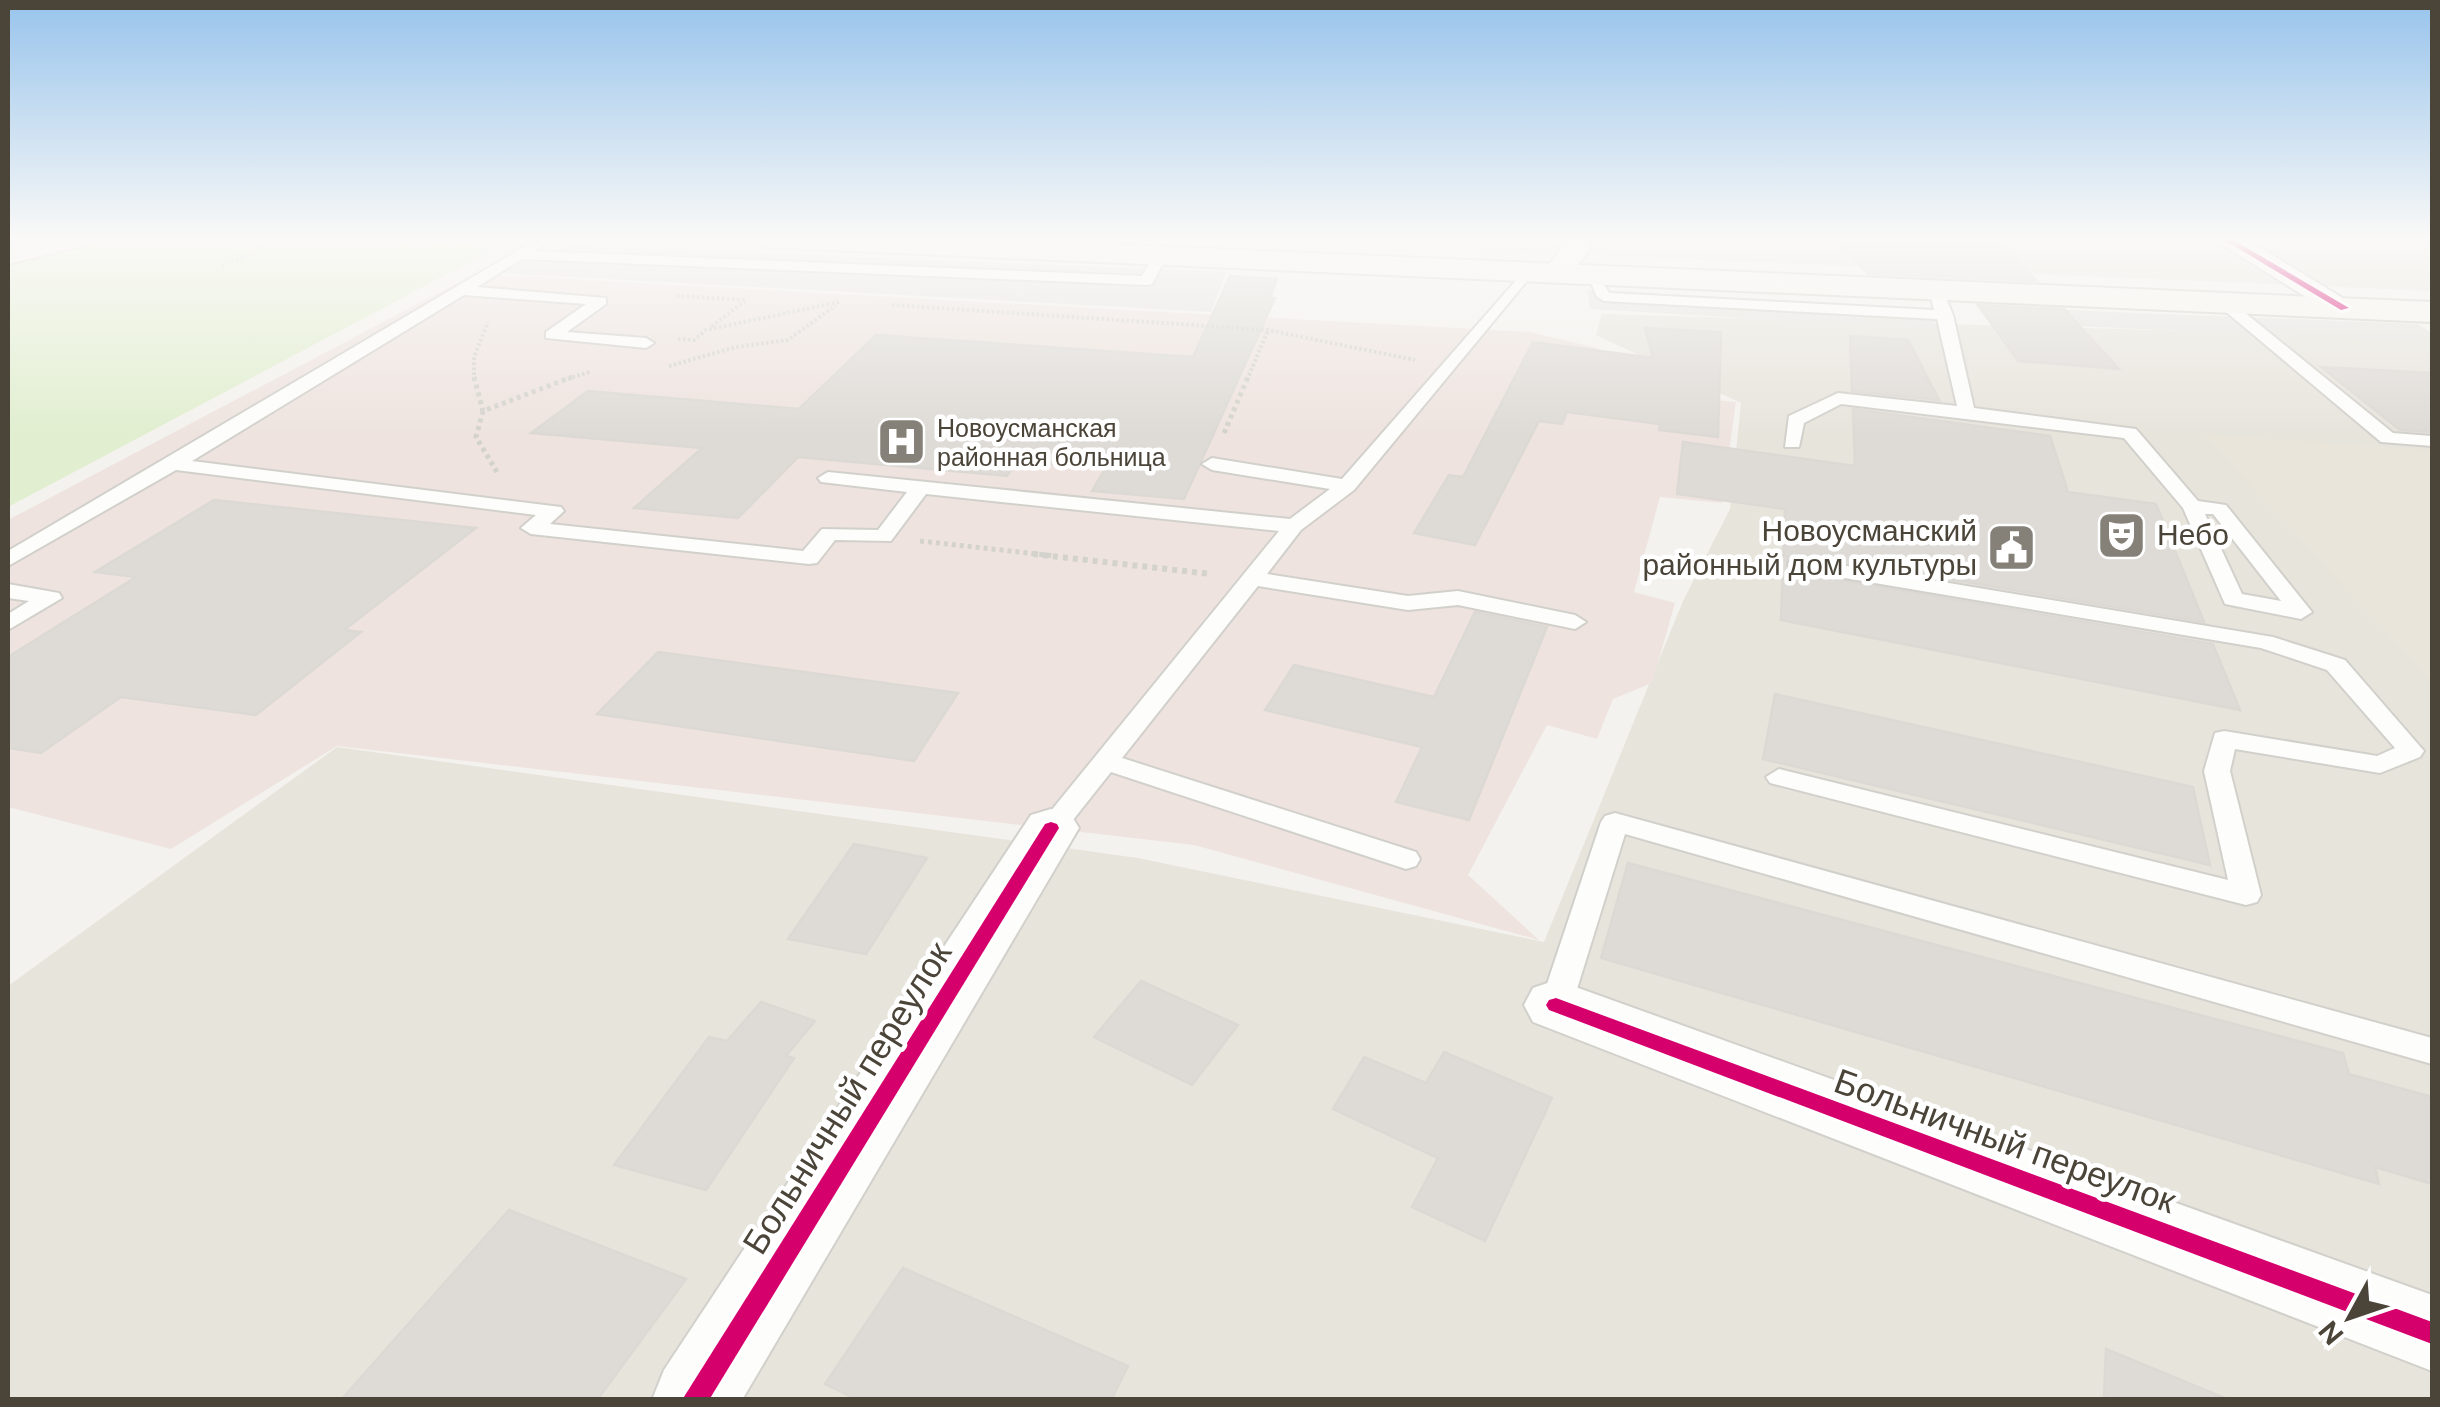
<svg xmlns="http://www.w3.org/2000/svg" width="2440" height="1407" viewBox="0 0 2440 1407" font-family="'DM Sans',sans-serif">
	<rect width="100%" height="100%" fill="#f4f2ee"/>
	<!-- residential -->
	<g fill="#e7e4dc">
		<polygon points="1187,238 2432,238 2432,291"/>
		<polygon points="1602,314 2432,338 2432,1399 8,1399 8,986 337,747 1138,858 1544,942 1683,601 1730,509 1741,403 1596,335"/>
	</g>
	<!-- education -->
	<polygon fill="#eae5da" points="2204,434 2432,451 2432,682"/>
	<!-- medical -->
	<polygon fill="#eee3df" points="474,274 1530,332 1597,348 1653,393 1736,402 1722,503 1660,497 1634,592 1675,603 1652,683 1613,699 1597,739 1547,725 1468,875 1539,940 1194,845 337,746 171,849 8,807 8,520"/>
	<!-- green -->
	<polygon fill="#e1eecf" points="114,238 336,238 498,247 8,507 8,261"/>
	<!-- parking -->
	<g fill="#e6e3df">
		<polygon points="574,245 1226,272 1211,312 501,273 531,256"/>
		<polygon points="1587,289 1931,310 1936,329 1590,309"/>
		<polygon points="2039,309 2417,324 2432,333 2432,342 2051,325"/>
	</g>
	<!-- building -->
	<g fill="#dedbd6" stroke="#dcd9d4" stroke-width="2.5">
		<polygon points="1834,238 1997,238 2037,281 1868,274"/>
		<polygon points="1230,276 1277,279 1270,298 1275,298 1184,499 1092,491 1105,469 1017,461 1007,476 798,457 738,518 634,508 702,448 531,433 588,391 799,409 876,335 1193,357"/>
		<polygon points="1978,305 2064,309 2119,369 2018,361"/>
		<polygon points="1645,328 1721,332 1718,437 1659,430 1660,424 1567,412 1562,424 1539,421 1475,545 1414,533 1449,475 1463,477 1533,342 1653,358"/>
		<polygon points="1850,336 1908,340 1939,400 1852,391"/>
		<polygon points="2321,367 2432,373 2432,432 2400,430"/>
		<polygon points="1853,409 2050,436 2068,492 2156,504 2204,622 1800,554 1788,557 1788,571 2213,644 2240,710 1781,620 1785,509 1677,494 1683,442 1855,466"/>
		<polygon points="214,500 476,528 344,630 361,632 256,715 121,697 41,753 8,748 8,657 136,577 95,572"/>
		<polygon points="1475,612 1547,627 1469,820 1396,802 1422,747 1265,710 1294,665 1434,697"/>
		<polygon points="658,652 958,693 914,761 597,714"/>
		<polygon points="1775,694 2193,787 2210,865 1763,759"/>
		<polygon points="854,844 927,858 866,954 788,939"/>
		<polygon points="1628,863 2343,1053 2349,1074 2432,1097 2432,1184 2375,1167 2379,1184 1601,958"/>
		<polygon points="1141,981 1238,1025 1192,1085 1094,1037"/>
		<polygon points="761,1002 815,1021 786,1056 794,1058 706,1190 614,1165 709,1037 727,1041"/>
		<polygon points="1444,1052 1552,1098 1485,1241 1412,1207 1438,1158 1333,1109 1364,1057 1426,1083"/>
		<polygon points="509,1210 686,1279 597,1400 341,1400"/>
		<polygon points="903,1268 1128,1366 1111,1400 858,1400 825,1384"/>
		<polygon points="2106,1349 2227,1399 2226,1400 2104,1400"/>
	</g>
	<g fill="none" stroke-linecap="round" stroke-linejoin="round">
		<defs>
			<g id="lane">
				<polygon points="539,238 555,238 535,251 1142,276 1155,254 1167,257 1152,284 1147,285 522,259 477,287 606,298 606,304 567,332 646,338 654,343 646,348 546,338 546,332 586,304 464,295 192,461 561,507 564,511 550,524 803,551 822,529 878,530 907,492 821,482 818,478 828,472 1290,519 1330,489 1212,470 1202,464 1212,458 1342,479 1526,269 1533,273 1531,276 1354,490 1301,530 1267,574 1408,596 1458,591 1575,615 1586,622 1575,629 1458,605 1408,610 1258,586 1122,758 1416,852 1420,859 1416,866 1406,869 1111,772 1061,835 1041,835 1037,828 1279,531 926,494 891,541 835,540 817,563 809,564 531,534 521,528 536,515 176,470 8,566 8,551"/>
				<path d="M1587,273H1597L1609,293L1934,310L1929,289L1941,286L1953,315L1974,408L2136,429L2198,501L2226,505L2312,612L2301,619L2225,604L2183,508L2124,438L1841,404L1804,423L1799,447H1785L1789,416L1838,393L1957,406L1937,319L1604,301L1597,297ZM2205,514H2213L2281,601L2242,594Z"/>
				<polygon points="2218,299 2228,299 2393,433 2432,436 2432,446 2381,442 2218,305"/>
				<polygon points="1799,558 2273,637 2345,660 2424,751 2420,757 2380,773 2235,749 2230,771 2261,895 2257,902 2246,905 1770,783 1766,777 1779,769 2228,880 2204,771 2215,733 2224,731 2377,756 2395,748 2327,670 2261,648 1791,569 1788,564 1791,559"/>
				<polygon points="8,584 59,593 62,598 8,630 8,614 29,601 8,598"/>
				<polygon points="1615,813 2432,1038 2432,1064 1625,834 1572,1005 1567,1014 1556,1017 1545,1014 1540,1005 1601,822 1605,816"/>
			</g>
			<g id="street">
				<polygon points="1561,238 1587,238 1589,251 1565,280 1555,283 1541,274 1561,250"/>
				<polygon points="2212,238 2244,238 2359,308 2355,314 2333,314"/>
				<polygon points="1051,809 1071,815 1079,828 742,1400 652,1400 664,1370 1031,815"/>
				<polygon points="1556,980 2432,1295 2432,1371 1533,1022 1524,1005 1533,988"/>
			</g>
			<g id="secondary">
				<polygon points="42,238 94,238 90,244 8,264 8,246"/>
				<polygon points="750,238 964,238 2432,302 2432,322 765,247"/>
			</g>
		</defs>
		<!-- lane casing -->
		<use href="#lane" stroke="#d2d0cb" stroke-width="4"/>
		<!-- street casing -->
		<use href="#street" stroke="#d2d0cb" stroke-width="4"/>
		<!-- secondary casing -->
		<use href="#secondary" stroke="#d3cfc5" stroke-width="4"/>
		<!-- path-far2 -->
		<g stroke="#d3d2cc" stroke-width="4" stroke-dasharray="2.5 2.5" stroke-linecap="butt">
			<polyline points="222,266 274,242"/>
			<polyline points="677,296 746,300 711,327"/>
			<polyline points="892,305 1268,330 1415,360"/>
			<polyline points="678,339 694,340 706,330 839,302"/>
			<polyline points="669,366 736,347 788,340 836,305"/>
			<polyline points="474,380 474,357 488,322"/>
			<polyline points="563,380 590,372"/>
			<polyline points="1247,380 1268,330"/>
		</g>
		<!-- path-far1 -->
		<g stroke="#d3d2cc" stroke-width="5" stroke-dasharray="4 4" stroke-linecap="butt">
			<polyline points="474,377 483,411"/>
			<polyline points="1224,433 1248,377"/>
			<polyline points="497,472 476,437 483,411 572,377"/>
			<polyline points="920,541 1055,556"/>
		</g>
		<!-- path -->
		<polyline stroke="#d3d2cc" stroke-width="6" stroke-dasharray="5 5" stroke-linecap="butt" points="1033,554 1211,574"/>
		<!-- lane -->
		<use href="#lane" fill="#fdfdfc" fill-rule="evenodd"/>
		<!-- street -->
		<use href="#street" fill="#fdfdfc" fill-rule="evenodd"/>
		<!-- secondary -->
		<use href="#secondary" fill="#f7f6f1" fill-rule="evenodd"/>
		<defs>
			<g id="cycleway">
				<polygon points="2221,238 2230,238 2349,308 2341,310"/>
				<polygon points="1051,822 1057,824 1059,828 709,1400 682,1400 1045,824"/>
				<polygon points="1556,998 2432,1322 2432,1344 1549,1010 1546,1005 1549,1000"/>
			</g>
		</defs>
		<!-- cycleway casing -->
		<use href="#cycleway" stroke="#fff" stroke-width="6"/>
		<!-- cycleway -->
		<use href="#cycleway" fill="#d6006c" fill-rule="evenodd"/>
	</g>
	<!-- sky -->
	<linearGradient id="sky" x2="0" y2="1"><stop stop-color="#98c4ec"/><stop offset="0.55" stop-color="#faf9f7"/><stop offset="1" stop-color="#faf9f7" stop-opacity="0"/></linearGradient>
	<rect width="2440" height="435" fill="url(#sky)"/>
	<!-- icons -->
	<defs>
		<symbol id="hospital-square" viewBox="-11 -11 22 22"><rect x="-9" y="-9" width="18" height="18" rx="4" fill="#868178" stroke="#fff"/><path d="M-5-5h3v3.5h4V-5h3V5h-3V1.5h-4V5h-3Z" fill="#fff"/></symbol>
		<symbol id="theatre-square" viewBox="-11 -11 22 22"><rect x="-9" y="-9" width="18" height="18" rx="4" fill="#868178" stroke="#fff"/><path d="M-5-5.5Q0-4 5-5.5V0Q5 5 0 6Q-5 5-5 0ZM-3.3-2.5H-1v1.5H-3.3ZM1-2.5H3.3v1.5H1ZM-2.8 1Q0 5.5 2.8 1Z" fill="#fff"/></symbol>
		<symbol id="civic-square" viewBox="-11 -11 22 22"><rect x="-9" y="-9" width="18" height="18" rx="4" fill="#868178" stroke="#fff"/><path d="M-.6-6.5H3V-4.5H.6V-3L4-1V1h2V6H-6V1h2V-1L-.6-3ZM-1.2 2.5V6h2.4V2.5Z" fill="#fff"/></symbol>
	</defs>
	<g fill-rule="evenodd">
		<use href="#hospital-square" x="874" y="414" width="55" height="55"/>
		<use href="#theatre-square" x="2094" y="508" width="55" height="55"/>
		<use href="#civic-square" x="1984" y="520" width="55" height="55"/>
	</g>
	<g text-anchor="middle" stroke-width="9" stroke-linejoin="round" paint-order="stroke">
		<!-- far-poi labels -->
		<g font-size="25" fill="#4b4439" stroke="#fff" text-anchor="start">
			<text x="937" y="437">Новоусманская<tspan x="937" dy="29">районная больница</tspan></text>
		</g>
		<!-- poi labels -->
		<g font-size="30" fill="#4b4439" stroke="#fff" text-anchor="end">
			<text x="1977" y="541">Новоусманский<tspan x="1977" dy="34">районный дом культуры</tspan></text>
			<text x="2157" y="545" text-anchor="start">Небо</text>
		</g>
		<!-- near-street labels -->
		<g font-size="35" fill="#4b4439" stroke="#fff">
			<text transform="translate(847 1098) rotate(-58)" y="12">Больничный переулок</text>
			<text transform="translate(2005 1141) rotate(20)" y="12">Больничный переулок</text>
		</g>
	</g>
	<!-- border -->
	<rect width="2440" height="1407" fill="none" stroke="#4b4439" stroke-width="20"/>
	<!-- north arrow -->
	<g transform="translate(2350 1317) rotate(230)" stroke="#ffffff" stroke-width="8" paint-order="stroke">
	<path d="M0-8L18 38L0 25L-18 38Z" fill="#4b4439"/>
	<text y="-15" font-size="28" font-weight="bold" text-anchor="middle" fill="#4b4439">N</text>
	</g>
</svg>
